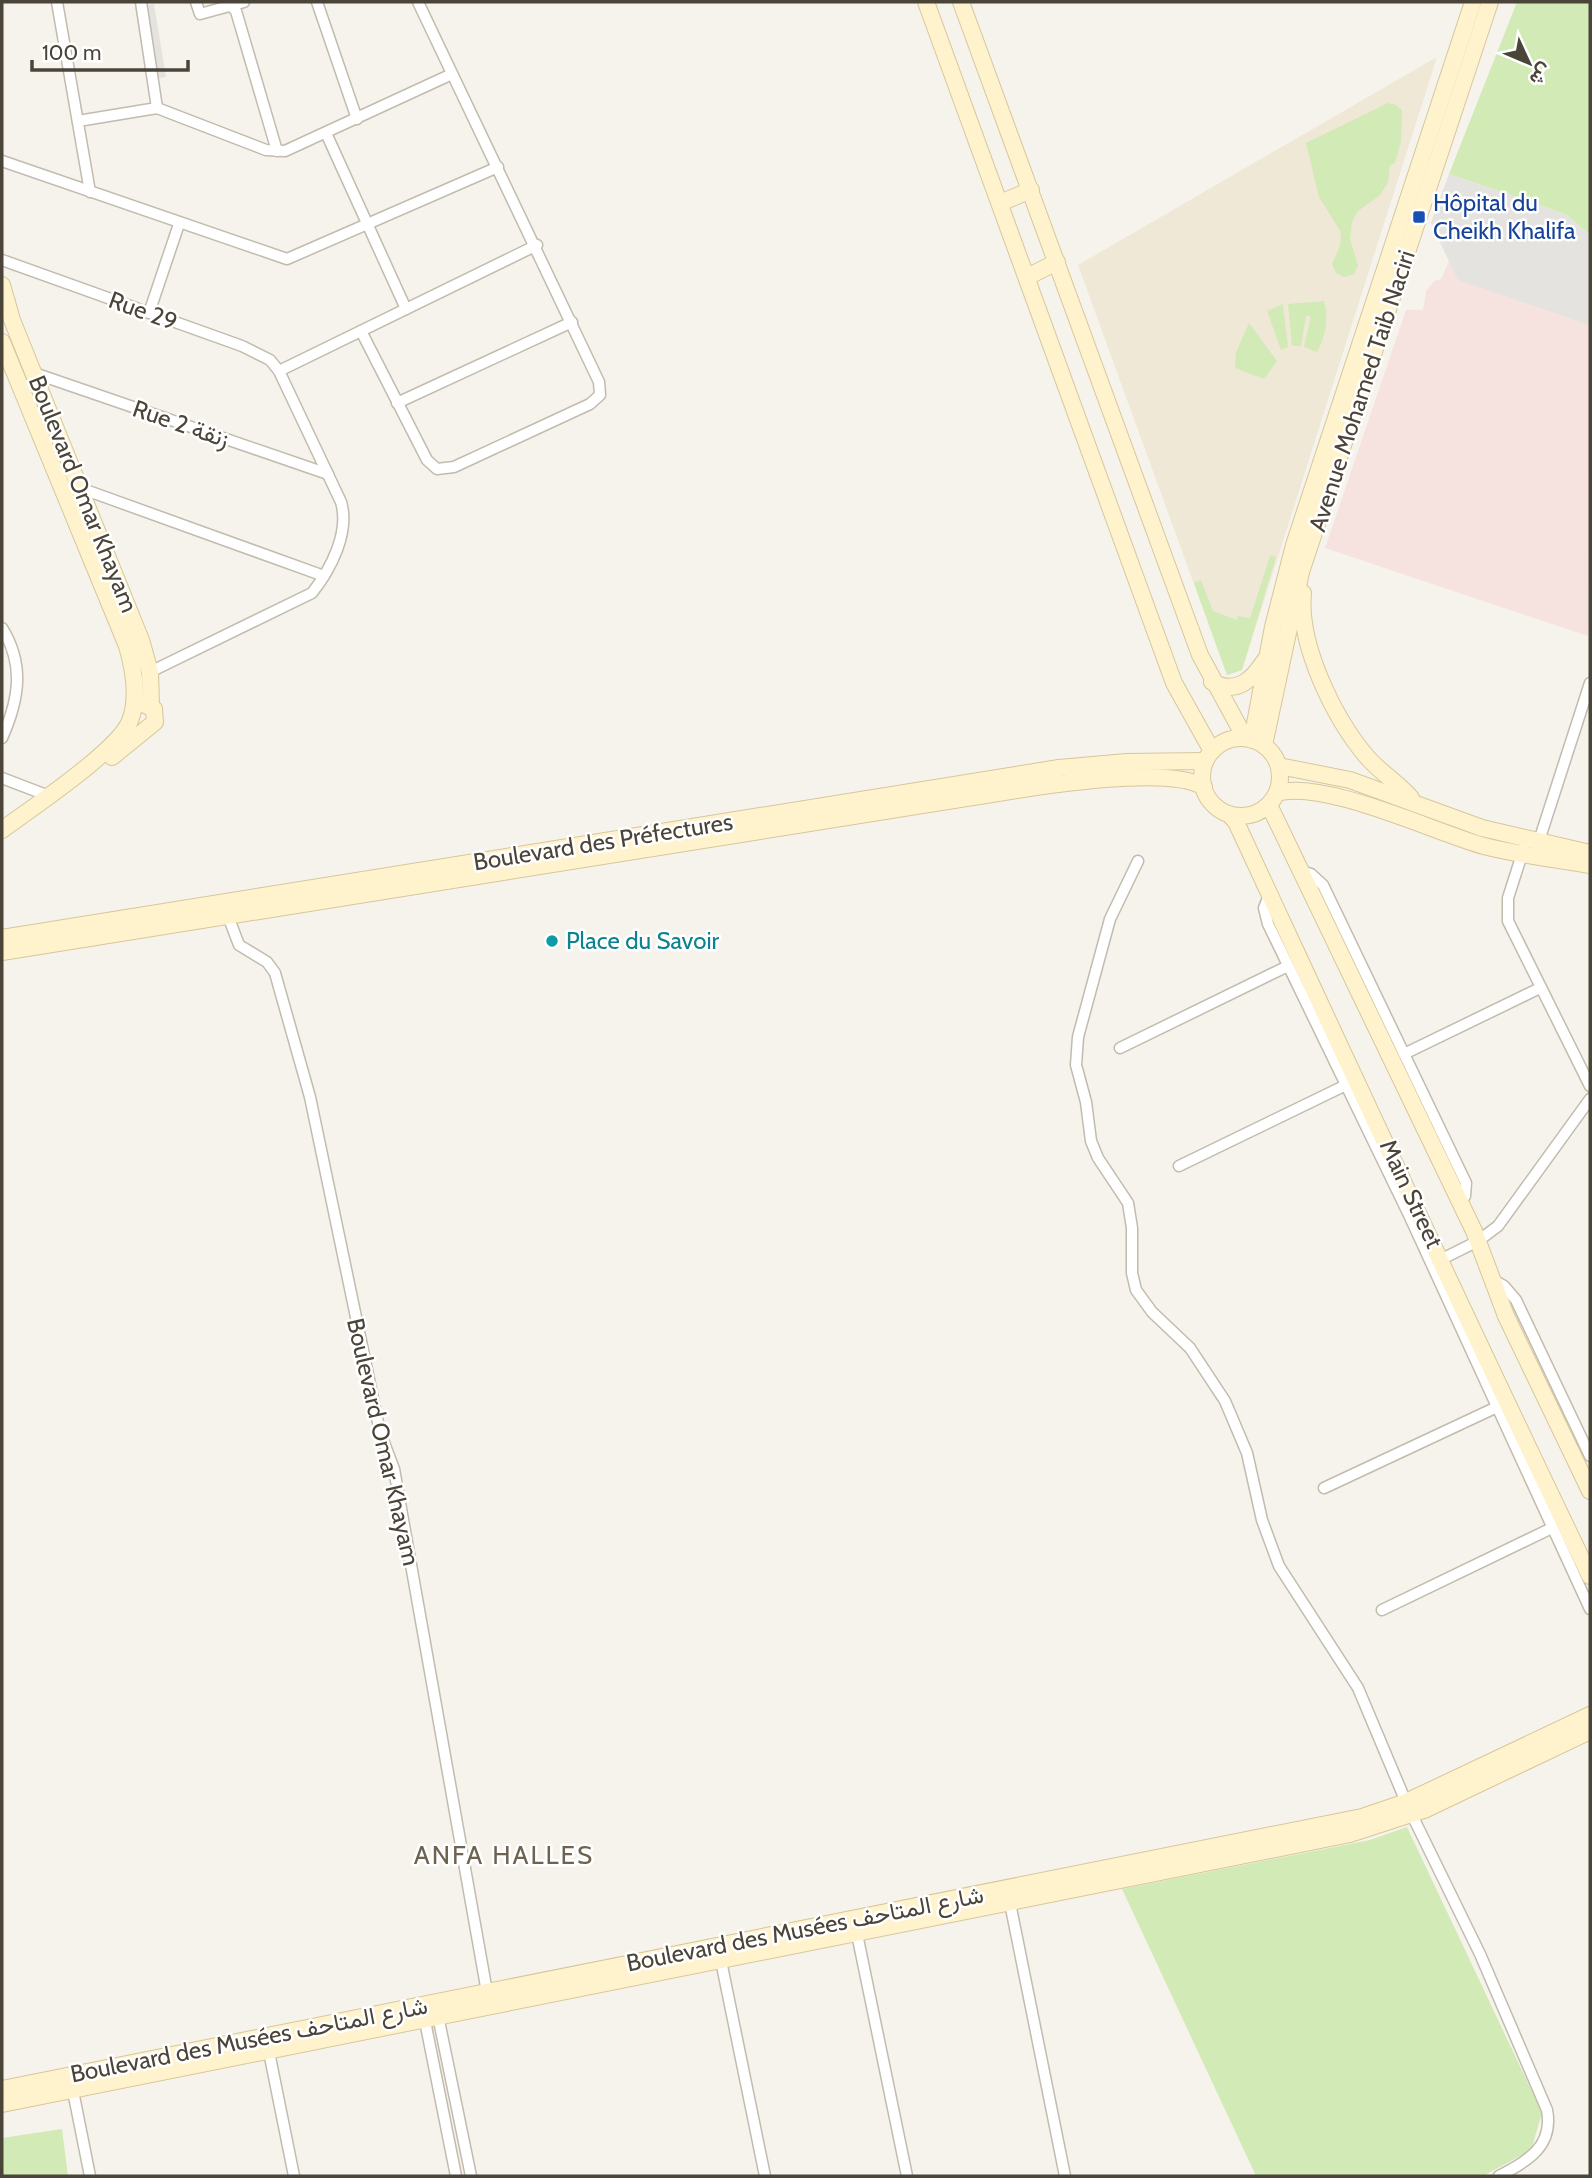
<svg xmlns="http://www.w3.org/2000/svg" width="1592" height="2178" viewBox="0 0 1592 2178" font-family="Cabin,Vazirmatn,sans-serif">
	<rect width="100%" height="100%" fill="#f6f3ec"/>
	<!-- education -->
	<polygon fill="#efe8d6" points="1437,57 1242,670 1227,675 1078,265"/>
	<!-- medical -->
	<polygon fill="#f6e3e0" points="1449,174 1590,235 1588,636 1325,548 1406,310 1423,310 1426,291 1434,281 1441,279 1449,261 1431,223"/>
	<!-- green -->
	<g fill="#d2eab5">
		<polygon points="1517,2 1590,2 1590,235 1565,214 1449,174"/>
		<polygon points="1388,103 1396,105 1402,110 1401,141 1395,163 1390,165 1388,183 1379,196 1358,211 1352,222 1350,239 1358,265 1354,274 1344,277 1336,273 1332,264 1340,246 1341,232 1319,197 1306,143"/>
		<path d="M1324,301C1329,318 1326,336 1317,352L1304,347L1311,316H1306L1301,346H1292L1288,304Z"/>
		<polygon points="1283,304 1288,347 1281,350 1267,311"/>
		<polygon points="1249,323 1277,361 1264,379 1235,368 1236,353"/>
		<polygon points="1270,556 1276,557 1242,670 1227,675 1194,583 1201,580 1213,611 1237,620 1237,616 1250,618"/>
		<polygon points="1407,1827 1542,2113 1531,2150 1483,2176 1256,2176 1122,1889 1370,1840"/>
		<polygon points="62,2129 68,2176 2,2176 2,2138"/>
	</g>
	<!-- parking -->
	<g fill="#e5e3e0">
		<polygon points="154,4 166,77 147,80 135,7"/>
		<polygon points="1449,174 1565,214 1590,235 1590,325 1458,280 1431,223"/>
	</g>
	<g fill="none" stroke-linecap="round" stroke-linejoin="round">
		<defs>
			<g id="street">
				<polyline points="57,2 90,192"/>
				<polyline points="141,2 157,108"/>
				<polyline points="196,2 200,14 244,2"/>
				<polyline points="317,2 357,119"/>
				<polyline points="231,6 236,11 277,151"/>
				<polyline points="78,121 157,108 266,150 285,151 452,74"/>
				<polyline points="326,133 406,309"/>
				<polyline points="2,161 287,259 498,167"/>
				<path d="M2,260L242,346L270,360L279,371L341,502C350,532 331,569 312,593L150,672"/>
				<polyline points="149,313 179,224"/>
				<polyline points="361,331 427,460 437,469 454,467 590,404 600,395 599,382 418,2"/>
				<polyline points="279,371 537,245"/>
				<polyline points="34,373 328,474"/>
				<polyline points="397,403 572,322"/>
				<polyline points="80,488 324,576"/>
				<path d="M2,628C25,665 19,700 2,738"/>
				<polyline points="2,778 49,796"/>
				<polyline points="1537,847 1590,683"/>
				<polyline points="1524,848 1508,898 1508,921 1590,1086"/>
				<polyline points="1138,861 1110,919 1078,1037 1076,1065 1086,1102 1091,1141 1098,1158 1128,1203 1132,1228 1132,1273 1136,1290 1152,1312 1190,1348 1225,1401 1247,1453 1262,1520 1279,1566 1358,1688 1406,1802"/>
				<polyline points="1301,871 1311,874 1323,885 1466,1183 1465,1196 1460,1202"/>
				<polyline points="1270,893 1264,908 1268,924 1409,1215 1590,1609"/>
				<polyline points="228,916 239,945 267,962 275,973 310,1097 380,1432 394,1469 487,1992"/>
				<polyline points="1120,1048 1288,966"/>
				<polyline points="1404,1054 1540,988"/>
				<polyline points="1179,1166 1346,1085"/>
				<polyline points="1442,1259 1478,1241 1498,1226 1590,1099"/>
				<polyline points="1493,1280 1504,1286 1516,1300 1590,1456"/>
				<polyline points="1324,1488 1497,1407"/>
				<polyline points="1382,1610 1552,1528"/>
				<path d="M1412,1815L1480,1954L1547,2110C1554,2147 1527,2161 1499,2176"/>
				<polyline points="1010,1903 1065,2176"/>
				<polyline points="857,1934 907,2176"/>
				<polyline points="720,1956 765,2176"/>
				<polyline points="437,2011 471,2176"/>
				<polyline points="424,2016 456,2176"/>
				<polyline points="269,2052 294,2176"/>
				<polyline points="72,2086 90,2176"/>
			</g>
			<g id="secondary">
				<polyline points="926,2 1174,683 1212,751"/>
				<polyline points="961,2 1200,655 1245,738"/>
				<polyline points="1000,203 1031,190"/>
				<polyline points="1027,277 1057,262"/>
				<polyline points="2,285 12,320 141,640 150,672 151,706"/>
				<path d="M2,342L127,646C134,670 139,697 130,721C118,751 30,809 2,830"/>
				<path d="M1303,593C1298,645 1334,718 1367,757C1380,772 1398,783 1411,798"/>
				<path d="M1212,682C1237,695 1252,680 1265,660"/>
				<circle cx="1241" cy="777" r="39"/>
				<polyline points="1252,740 1273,627 1294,545 1473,2"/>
				<polyline points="1264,745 1301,572 1490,2"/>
				<polyline points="112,757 155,722 154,709 143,704"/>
				<polyline points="1279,766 1350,780 1482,828 1590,853"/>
				<path d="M1277,793C1323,779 1434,832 1484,846C1519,855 1555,859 1590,865"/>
				<polyline points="1269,805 1474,1231 1506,1316 1590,1491"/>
				<path d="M1229,814L1236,822C1353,1074 1469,1326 1590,1576"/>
				<polyline points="2,938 1059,768 1127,762 1205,761"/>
				<path d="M2,952L1036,787C1074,782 1172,768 1204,787"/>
				<polyline points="2,2089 1362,1817 1406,1802 1590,1715"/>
				<polyline points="2,2104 1350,1834 1424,1810 1590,1731"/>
			</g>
		</defs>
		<!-- street casing -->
		<use href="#street" stroke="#c2bbae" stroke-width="13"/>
		<!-- secondary casing -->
		<use href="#secondary" stroke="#d6c79b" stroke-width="18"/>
		<!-- street -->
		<use href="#street" stroke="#fff" stroke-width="10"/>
		<!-- secondary -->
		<use href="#secondary" stroke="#fff3cd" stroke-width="16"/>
	</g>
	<!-- markers -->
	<rect fill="#1a4fb4" stroke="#fff" stroke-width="2.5" x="1412" y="210" width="14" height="14" rx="3.5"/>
	<circle fill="#0f9aa8" stroke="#fff" stroke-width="2.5" cx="552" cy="941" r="7"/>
	<g text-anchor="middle" stroke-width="5" stroke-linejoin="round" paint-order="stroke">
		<!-- transit labels -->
		<g font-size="24" fill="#164399" stroke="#fff" text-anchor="start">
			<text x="1433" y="211">Hôpital du<tspan x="1433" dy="28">Cheikh Khalifa</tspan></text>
		</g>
		<!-- street labels -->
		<g font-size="24" fill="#4b4439" stroke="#fff">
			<text transform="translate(143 311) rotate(20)" y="8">Rue 29</text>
			<text transform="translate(1362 391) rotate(-72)" y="8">Avenue Mohamed Taib Naciri</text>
			<text transform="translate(181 424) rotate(19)" y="8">Rue 2 زنقة</text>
			<text transform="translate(83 494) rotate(68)" y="8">Boulevard Omar Khayam</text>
			<text transform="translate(603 842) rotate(-9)" y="8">Boulevard des Préfectures</text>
			<text transform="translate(1411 1194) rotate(65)" y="8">Main Street</text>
			<text transform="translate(383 1442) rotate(77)" y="8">Boulevard Omar Khayam</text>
			<text transform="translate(805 1929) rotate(-11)" y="8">Boulevard des Musées شارع المتاحف</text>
			<text transform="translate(249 2040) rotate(-11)" y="8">Boulevard des Musées شارع المتاحف</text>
		</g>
		<!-- culture labels -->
		<g font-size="24" fill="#0d838f" stroke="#fff" text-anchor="start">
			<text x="566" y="949">Place du Savoir</text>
		</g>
		<!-- neighbourhood labels -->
		<g font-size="26" letter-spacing="2" fill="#6e6250" stroke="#fff">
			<text x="504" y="1864">ANFA HALLES</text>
		</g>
	</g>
	<!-- border -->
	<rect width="1592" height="2178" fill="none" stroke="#4b4439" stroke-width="7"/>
	<!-- north arrow -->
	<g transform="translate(1529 63) rotate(134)" stroke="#ffffff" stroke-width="5" paint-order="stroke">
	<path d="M0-5L12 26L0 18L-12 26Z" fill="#4b4439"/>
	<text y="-10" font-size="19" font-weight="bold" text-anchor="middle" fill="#4b4439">ش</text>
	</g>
	<!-- scale -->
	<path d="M32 60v10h156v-10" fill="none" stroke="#4b4439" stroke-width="3.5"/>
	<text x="42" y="60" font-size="21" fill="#4b4439" stroke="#ffffff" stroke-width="5" paint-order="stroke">100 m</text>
</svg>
